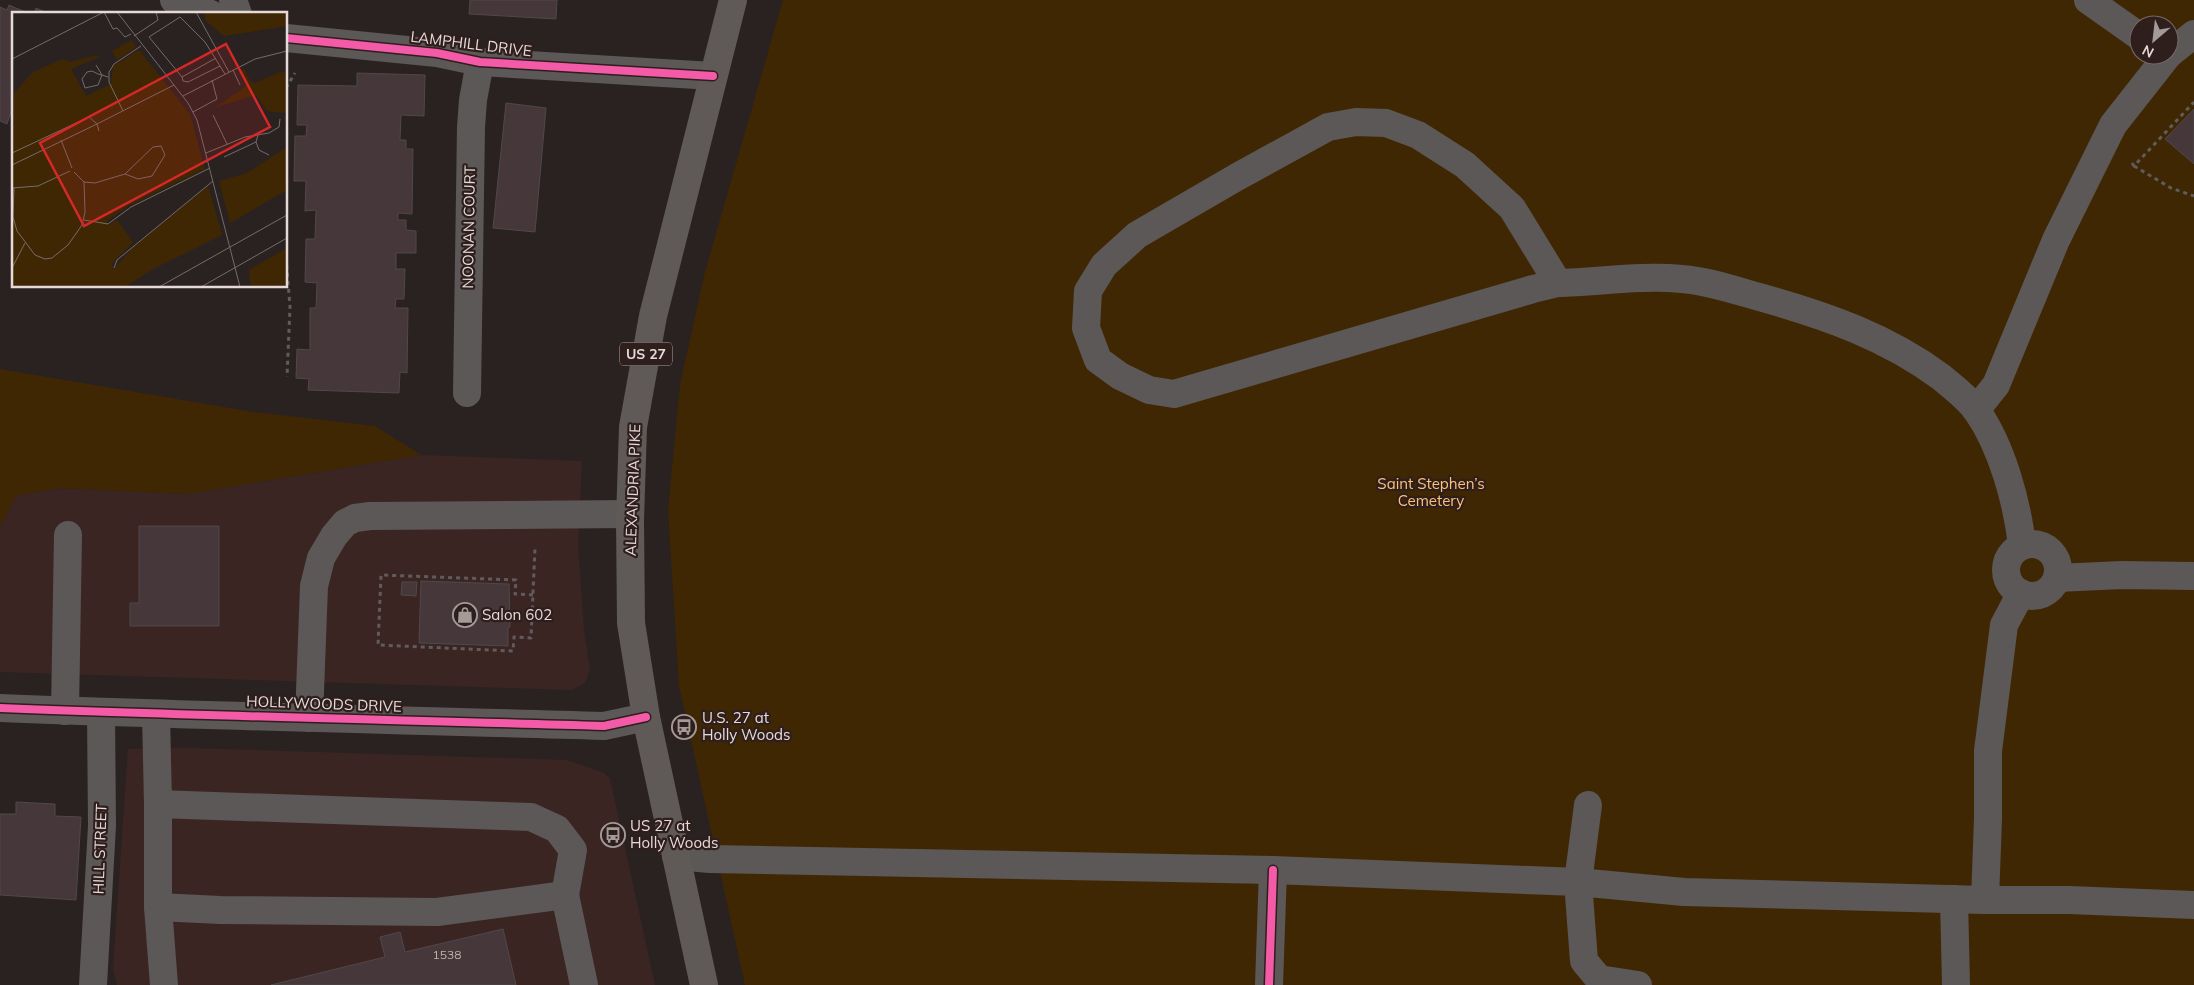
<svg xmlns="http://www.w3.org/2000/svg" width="2194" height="985" viewBox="0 0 2194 985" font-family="Mulish,sans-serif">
	<rect width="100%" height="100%" fill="#2a2220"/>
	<!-- built -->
	<g fill="#3a2523">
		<polygon points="421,455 582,461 578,545 584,630 590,670 585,683 572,690 0,672 0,527 16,496 59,488 187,494"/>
		<polygon points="191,748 567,760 604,773 610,779 655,985 117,985 113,968 128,749"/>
	</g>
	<!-- green -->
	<g fill="#402704" fill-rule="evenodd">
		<path d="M783,0H2194V985H745L679,685L668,510L680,385L705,272ZM2139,25H2169V55H2139Z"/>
		<polygon points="0,369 253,412 375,426 421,455 187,494 59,488 16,496 0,527"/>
	</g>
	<!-- building -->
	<g fill="#46383a" stroke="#504849">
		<polygon points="470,0 557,0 556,19 469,14"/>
		<polygon points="9,5 30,14 14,14 14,113 11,112 7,124 0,121 0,7 7,10"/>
		<polygon points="36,8 50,14 34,14"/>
		<polygon points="357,73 425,75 424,116 401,115 400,140 406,140 406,149 413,149 412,214 398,213 398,220 406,220 406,230 416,231 416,253 396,253 396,269 405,269 404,299 396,299 395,308 408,308 407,373 400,372 399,393 308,390 309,379 296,378 297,349 310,350 310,308 316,308 317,283 305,282 306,239 315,239 316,210 305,211 306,181 294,181 295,136 306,136 307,125 297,125 298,85 357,86"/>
		<polygon points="506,103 546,108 535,232 493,228"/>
		<polygon points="2194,109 2194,164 2165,139"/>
		<polygon points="139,526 219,526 219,626 130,626 130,603 139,603"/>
		<polygon points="421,581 509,584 510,627 508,627 508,646 419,643"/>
		<polygon points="402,582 417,582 416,596 401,595"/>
		<polygon points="16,802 55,804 55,816 81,817 76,900 0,895 0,814 16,814"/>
		<polygon points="503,929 516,985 271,985 385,957 380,937 400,932 405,952"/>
	</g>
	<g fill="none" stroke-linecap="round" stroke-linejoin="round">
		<!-- path -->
		<g stroke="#605c5b" stroke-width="3" stroke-dasharray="4 4" stroke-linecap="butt">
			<polyline points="286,88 295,73"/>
			<polyline points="2132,163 2134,166 2194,102"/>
			<polyline points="2134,166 2171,188 2194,196"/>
			<polyline points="286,257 290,307 287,377"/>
			<polyline points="533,595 515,594 516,580 381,575 378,645 513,651 514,637 531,638 535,548"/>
		</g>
		<!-- minor -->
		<g stroke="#5c5857" stroke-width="28">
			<polyline points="174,0 211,14"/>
			<polyline points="233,0 238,14"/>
			<polyline points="2088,0 2139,36"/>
			<polyline points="286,38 437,53 480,62 713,76"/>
			<polyline points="2169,54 2194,34"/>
			<polygon points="1356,122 1386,123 1418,135 1465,165 1512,208 1558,283 1533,289 1174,394 1149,390 1120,376 1098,360 1086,328 1088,291 1104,265 1137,235 1237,177 1328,127"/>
			<path d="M1558,283C1599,282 1641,275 1682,279C1709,281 1737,291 1763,298C1827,316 1887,337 1941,377C1953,387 1968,398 1977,411C2002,447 2017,502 2022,545"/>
			<polyline points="467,393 471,127 473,100 480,62"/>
			<polyline points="1976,410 1996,385 2056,240 2113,125 2168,55"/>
			<circle cx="2032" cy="570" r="26"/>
			<polyline points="2057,578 2122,575 2194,576"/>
			<path d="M0,708C201,716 402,720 604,726L646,717"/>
			<polyline points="65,711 68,535"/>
			<polyline points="156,714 158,804 158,907 164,985"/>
			<polyline points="309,718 314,586 321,558 334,536 345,523 355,518 370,516 630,514"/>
			<polyline points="676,856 710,859 1273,870 1578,882 1588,805"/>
			<polyline points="565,895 584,985"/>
			<polyline points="1954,899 1956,985"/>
			<polyline points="1985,900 1988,819 1988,751 2004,625 2021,593"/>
			<polyline points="158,907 220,910 437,912 565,895 573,850 557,829 531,817 158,804"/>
			<polyline points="93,985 102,826 101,712"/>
			<polyline points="1269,985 1273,870"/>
			<polyline points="1638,985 1599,979 1584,961 1578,882 1684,892 1985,900 2069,900 2194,905"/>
		</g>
		<!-- major -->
		<polyline stroke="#5f5957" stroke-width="28" points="704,985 646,717 631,623 630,520 633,427 653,316 733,0"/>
		<defs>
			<g id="cycleway">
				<polyline points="286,38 437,53 480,62 713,76"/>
				<path d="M0,708C201,716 402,720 604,726L646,717"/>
				<polyline points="1269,985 1273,870"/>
			</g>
		</defs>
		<!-- cycleway casing -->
		<use href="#cycleway" stroke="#2e1e1c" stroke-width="11"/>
		<!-- cycleway -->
		<use href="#cycleway" stroke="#f35aa7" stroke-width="8"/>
	</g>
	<!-- icons -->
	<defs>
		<symbol id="shop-ring" viewBox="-11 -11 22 22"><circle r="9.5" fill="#2e1e1c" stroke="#a49a98" stroke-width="1.5"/><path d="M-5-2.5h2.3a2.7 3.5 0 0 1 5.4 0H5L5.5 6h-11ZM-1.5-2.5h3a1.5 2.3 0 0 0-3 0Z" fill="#a49a98"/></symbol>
		<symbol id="bus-ring" viewBox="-11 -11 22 22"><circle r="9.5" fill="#2e1e1c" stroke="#a49a98" stroke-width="1.5"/><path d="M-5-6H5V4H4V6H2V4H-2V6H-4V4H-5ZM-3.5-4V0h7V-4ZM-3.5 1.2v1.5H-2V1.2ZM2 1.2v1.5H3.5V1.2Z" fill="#a49a98"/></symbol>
	</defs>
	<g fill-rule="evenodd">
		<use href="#shop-ring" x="451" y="601" width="28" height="28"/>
		<use href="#bus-ring" x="670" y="713" width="28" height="28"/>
		<use href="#bus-ring" x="599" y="821" width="28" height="28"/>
	</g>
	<g text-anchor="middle" stroke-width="4.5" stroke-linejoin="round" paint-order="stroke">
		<!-- number labels -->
		<g font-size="12" fill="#beb2b1">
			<text x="447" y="959">1538</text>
		</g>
		<!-- shield labels -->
		<rect fill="#2e1e1c" stroke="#afa2a0" stroke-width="1" x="620" y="342.5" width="52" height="23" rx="4"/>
		<g font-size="14" font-weight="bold" fill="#e6dad9">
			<text x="646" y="359">US 27</text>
		</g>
		<!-- street labels -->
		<g font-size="15" fill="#e6dad9" stroke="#2e1e1c">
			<text transform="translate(471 44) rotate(7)" y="5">LAMPHILL DRIVE</text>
			<text transform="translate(469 227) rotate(-89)" y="5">NOONAN COURT</text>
			<text transform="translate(633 490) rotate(-88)" y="5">ALEXANDRIA PIKE</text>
			<text transform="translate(324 704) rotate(2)" y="5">HOLLYWOODS DRIVE</text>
			<text transform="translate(100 849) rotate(-88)" y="5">HILL STREET</text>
		</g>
		<!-- park labels -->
		<g font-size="15" fill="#fcc278" stroke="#2e1e1c">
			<text x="1431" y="489">Saint Stephen’s<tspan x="1431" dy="17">Cemetery</tspan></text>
		</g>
		<!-- poi labels -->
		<g font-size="15" fill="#e6dad9" stroke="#2e1e1c" text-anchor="start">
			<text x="482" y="620">Salon 602</text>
			<text x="702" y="723">U.S. 27 at<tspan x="702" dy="17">Holly Woods</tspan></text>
			<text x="630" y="831">US 27 at<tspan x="630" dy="17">Holly Woods</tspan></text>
		</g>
	</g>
	<!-- overview -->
	<g transform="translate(12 12)">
		<rect width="275" height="275" fill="#2a2220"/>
		<path d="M192,0H275V14L212,24L194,9ZM120,28L124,35L105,48L100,39ZM127,38L178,102L193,157L116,194L97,207L93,215L105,208L121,230L99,253L102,257L119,237L196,174L210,223L139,258L113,275H0L2,81L21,60L51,47L59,50L85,43L87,45L59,57L74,84L99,72L101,54ZM232,57L238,69L243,71L268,60L275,61V101L255,99L244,83L202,96L234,74L228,58ZM275,135V178L218,211L207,169L235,161ZM275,236V275H239L237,258Z" fill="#402704"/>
		<path fill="none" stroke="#756c6a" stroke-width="1" d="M92,0L101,17L105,16L113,25L119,22M105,0L176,91L185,108L228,275M184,0L217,60M122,24L146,8L144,0M204,46L170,65L171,69L176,70L208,54M0,47L92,0M84,53L90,63L86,73L73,76L70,67L75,60L80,59L86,62L90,63L96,65M221,58L228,73M170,65L137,25L168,5L193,30L213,62M171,84L243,47L275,39M111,99L97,70V60L102,52L129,34M181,100L205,87L200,68M201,103L215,132M87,119L85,112L162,73M49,128L60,156M244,130L247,138L257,143M149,134L153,143L140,164L126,167L113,162L141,135ZM0,141L77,105L85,112L0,153M194,141L233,125L257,121L267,115L268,107M212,145L244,130L246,123M62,160L72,170L83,171L113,162M0,176L26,174L58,159M2,176L1,205L5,219L23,243L33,247L40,246L56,233L70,213L73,200L72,170M72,208L96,212L119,195L198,156M0,256L13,231M102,256L105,248L201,169M147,275L275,203M189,275L275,226"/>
		<path fill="#d62828" fill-opacity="0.15" stroke="#d62828" stroke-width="2.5" d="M214,32L258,115L72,214L28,131Z"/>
		<rect width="275" height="275" fill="none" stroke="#e6dad9" stroke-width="2.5"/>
	</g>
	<!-- north arrow -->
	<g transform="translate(2154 40) rotate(208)"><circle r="24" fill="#2e1e1c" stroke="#786968"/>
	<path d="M0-4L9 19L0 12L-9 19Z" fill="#a49a98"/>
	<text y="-8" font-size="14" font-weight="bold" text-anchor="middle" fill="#e6dad9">N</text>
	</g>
</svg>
